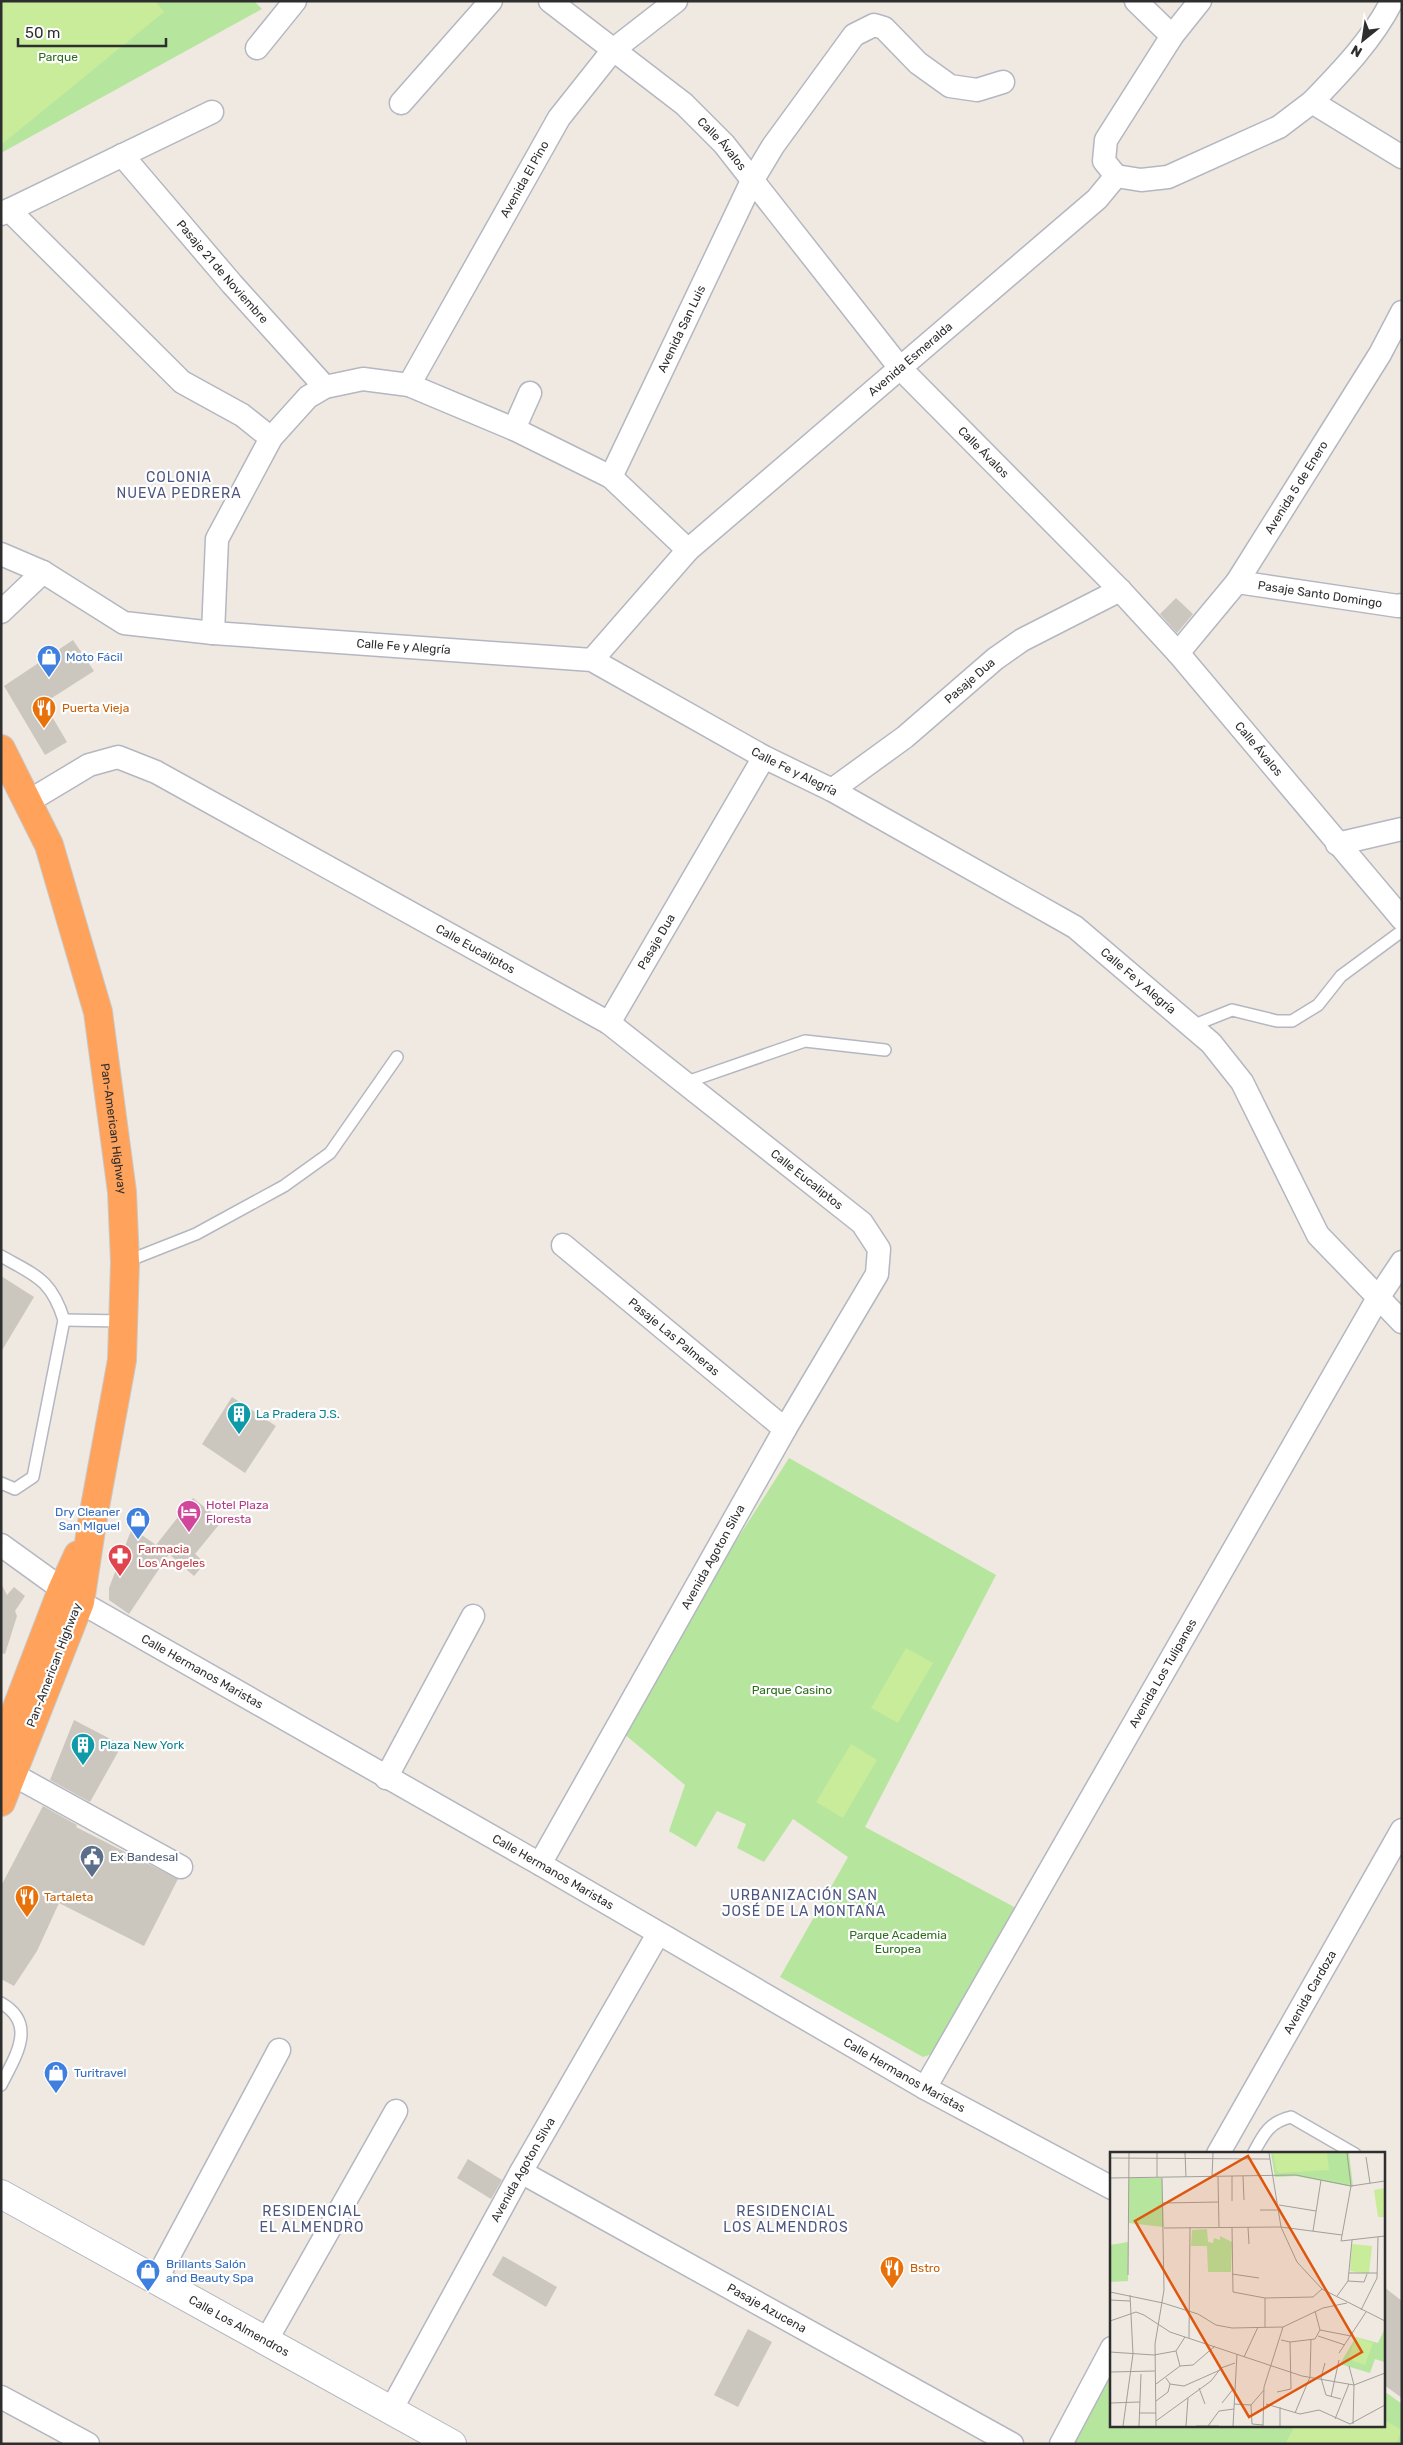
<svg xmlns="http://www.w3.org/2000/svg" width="1403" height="2445" viewBox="0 0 1403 2445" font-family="Rubik,sans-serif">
	<rect width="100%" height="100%" fill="#efe9e1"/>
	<!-- green -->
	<g fill="#b6e59e">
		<polygon points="1,1 254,1 262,9 1,153"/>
		<polygon points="789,1458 996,1575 865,1827 1016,1908 932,2054 923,2057 780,1977 848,1857 793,1819 764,1862 737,1848 746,1824 717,1811 696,1847 669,1831 685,1785 617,1728"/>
		<polygon points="1112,2345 1112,2426 1384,2426 1384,2391 1402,2404 1402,2444 1058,2444"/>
	</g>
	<!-- pitch -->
	<g fill="#c9ec9a">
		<polygon points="1,1 155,1 164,12 1,145"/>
		<polygon points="906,1648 933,1663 898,1723 871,1708"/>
		<polygon points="851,1744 877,1760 843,1818 816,1802"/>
		<polygon points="1384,2420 1402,2430 1396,2444 1285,2444 1295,2426 1384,2426"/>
	</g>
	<!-- building -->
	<g fill="#cbc7bf">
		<polygon points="1176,598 1193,614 1177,633 1160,614"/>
		<polygon points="73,640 94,671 44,703 67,742 45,755 4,686"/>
		<polygon points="1,1276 34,1297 1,1352"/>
		<polygon points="232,1397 276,1426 245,1473 202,1444"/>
		<polygon points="193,1498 222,1521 195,1554 205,1563 194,1576 169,1554 129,1614 109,1600 109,1588 132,1528 156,1545"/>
		<polygon points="1,1583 7,1595 14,1587 25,1596 15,1611 17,1616 5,1654 1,1653"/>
		<polygon points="74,1720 122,1745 90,1802 50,1780"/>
		<polygon points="43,1806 77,1825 76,1827 178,1879 144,1946 59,1903 37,1951 14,1986 1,1979 1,1886"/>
		<polygon points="468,2159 502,2180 491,2199 457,2178"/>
		<polygon points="503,2256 557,2287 546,2307 492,2275"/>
		<polygon points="1384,2287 1402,2301 1402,2398 1384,2385"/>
		<polygon points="748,2329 772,2342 738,2407 714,2395"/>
	</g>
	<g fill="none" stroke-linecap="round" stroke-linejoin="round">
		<defs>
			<g id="lane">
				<polyline points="1192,1026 1232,1010 1277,1021 1292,1021 1318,1005 1341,976 1402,931"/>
				<polyline points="684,1083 805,1041 885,1050"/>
				<path d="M1,1256C36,1276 51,1279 64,1320L33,1477L15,1489L1,1483"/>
				<polyline points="125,1262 196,1234 284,1186 330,1153 397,1057"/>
				<polyline points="64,1320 123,1321"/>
				<path d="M1,2003C38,2024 15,2057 1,2085"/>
				<path d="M1253,2154C1263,2135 1269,2122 1291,2117L1355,2154"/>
			</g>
			<g id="street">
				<path id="s1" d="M550,1L684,104L724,144L900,368L1120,590L1178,653L1402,919"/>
				<polyline points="1136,1 1172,36"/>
				<polyline points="257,48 295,1"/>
				<path d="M1312,102C1342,71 1372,40 1392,1"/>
				<polyline points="401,103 491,1"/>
				<path id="s2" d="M122,155L232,284L325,387"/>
				<polyline points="1116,176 1141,180 1168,177 1279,127 1312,102 1402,157"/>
				<polyline points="1116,176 1104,161 1106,140 1172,36 1200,1"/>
				<polyline points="9,210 182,382 242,415 271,438"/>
				<polyline points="1,214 212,112"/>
				<path id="s3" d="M409,385L559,118L613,50L676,1"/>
				<polyline points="514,429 530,393"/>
				<path id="s4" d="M611,477L752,181L773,146L854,35L874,25L884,28L918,63L950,86L977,90L1003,82"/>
				<path id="s5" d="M1,554L43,572L124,623L213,633L592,660L764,757L832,790L1075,927L1211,1043L1242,1082L1318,1235L1402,1322"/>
				<path id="s6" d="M1237,582L1398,606L1402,605"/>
				<polyline points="1,612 43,572"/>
				<polyline points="213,633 217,539 271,438 308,397 325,387 363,379 409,385 514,429 611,477 688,550"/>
				<path id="s7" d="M1178,653L1237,582L1380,354L1402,312"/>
				<path id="s8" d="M592,660L688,550L1097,199L1116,176"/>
				<path id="s9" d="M832,790L905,737L995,659L1022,640L1120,590"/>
				<path id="s10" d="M29,801L89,765L118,757L156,772L609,1023L862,1223L879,1249L877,1274L785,1429L540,1864"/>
				<polyline points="1337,844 1402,829"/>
				<path id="s11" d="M609,1023L764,757"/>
				<path id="s12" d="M563,1245L785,1429"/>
				<path id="s13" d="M1,1545L80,1602L540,1864L925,2088L1112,2188"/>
				<polyline points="12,1774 181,1867"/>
				<polyline points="386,1778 473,1616"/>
				<path id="s14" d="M925,2088L1378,1298L1402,1262"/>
				<path id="s15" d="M1218,2154L1402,1830"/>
				<path id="s16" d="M521,2172L1012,2444"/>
				<polyline points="156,2280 279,2050"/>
				<polyline points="266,2341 396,2111"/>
				<polyline points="1,2397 88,2444"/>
				<path id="s17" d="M391,2410L521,2172L658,1934"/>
				<polyline points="1061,2444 1112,2348"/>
			</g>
			<g id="secondary">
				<path id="s18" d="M1,2194L452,2444"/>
			</g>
			<g id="highway">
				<path id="s19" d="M1,749L49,845L98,1012L122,1192L125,1262L122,1360L92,1523L80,1602L1,1802"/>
				<polyline points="1,1749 62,1590 78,1555"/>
			</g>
		</defs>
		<!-- lane casing -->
		<use href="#lane" stroke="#b4b7c1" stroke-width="14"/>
		<!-- street casing -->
		<use href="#street" stroke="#b4b7c1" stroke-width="25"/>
		<!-- secondary casing -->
		<use href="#secondary" stroke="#b4b7c1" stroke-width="30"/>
		<!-- highway casing -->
		<use href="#highway" stroke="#c9c9c9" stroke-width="30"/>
		<!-- lane -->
		<use href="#lane" stroke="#fff" stroke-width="11"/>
		<!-- street -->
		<use href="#street" stroke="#fff" stroke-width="22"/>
		<!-- secondary -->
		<use href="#secondary" stroke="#fff" stroke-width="28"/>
		<!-- highway -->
		<use href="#highway" stroke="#ffa35c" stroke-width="28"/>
	</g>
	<!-- icons -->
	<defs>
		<symbol id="shop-pin" viewBox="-11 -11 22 30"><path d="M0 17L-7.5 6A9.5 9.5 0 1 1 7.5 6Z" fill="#3f7fe0" stroke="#fff"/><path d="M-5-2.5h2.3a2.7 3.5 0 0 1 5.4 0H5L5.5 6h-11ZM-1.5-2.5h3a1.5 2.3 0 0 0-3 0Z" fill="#fff"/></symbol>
		<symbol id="restaurant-pin" viewBox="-11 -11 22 30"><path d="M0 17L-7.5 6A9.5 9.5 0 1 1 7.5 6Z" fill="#e8710a" stroke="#fff"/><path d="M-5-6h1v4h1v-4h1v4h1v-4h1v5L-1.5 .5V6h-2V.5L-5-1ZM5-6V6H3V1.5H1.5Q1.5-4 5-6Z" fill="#fff"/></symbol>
		<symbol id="building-pin" viewBox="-11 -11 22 30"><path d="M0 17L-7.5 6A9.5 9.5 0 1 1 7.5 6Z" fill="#0f9aa8" stroke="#fff"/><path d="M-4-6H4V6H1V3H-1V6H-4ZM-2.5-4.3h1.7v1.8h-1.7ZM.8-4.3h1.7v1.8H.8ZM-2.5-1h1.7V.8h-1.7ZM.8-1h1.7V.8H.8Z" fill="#fff"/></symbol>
		<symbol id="hotel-pin" viewBox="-11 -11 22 30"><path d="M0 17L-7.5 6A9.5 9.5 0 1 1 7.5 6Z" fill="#d1479c" stroke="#fff"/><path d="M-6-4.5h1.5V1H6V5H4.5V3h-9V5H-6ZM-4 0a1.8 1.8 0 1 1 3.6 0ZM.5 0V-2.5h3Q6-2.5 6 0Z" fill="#fff"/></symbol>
		<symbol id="pharmacy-pin" viewBox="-11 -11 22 30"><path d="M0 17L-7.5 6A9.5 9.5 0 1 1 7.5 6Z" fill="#e0444e" stroke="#fff"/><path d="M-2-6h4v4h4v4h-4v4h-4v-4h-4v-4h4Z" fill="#fff"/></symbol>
		<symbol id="civic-pin" viewBox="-11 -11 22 30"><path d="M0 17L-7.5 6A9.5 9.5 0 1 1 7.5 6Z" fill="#5c6f8a" stroke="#fff"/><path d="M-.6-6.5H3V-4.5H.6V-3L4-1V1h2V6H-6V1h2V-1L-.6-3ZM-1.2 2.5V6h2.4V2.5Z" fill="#fff"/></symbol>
	</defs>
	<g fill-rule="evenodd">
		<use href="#shop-pin" x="35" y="643" width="28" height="38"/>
		<use href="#restaurant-pin" x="30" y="694" width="28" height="38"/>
		<use href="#building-pin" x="225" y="1400" width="28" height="38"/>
		<use href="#hotel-pin" x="175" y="1498" width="28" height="38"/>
		<use href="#shop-pin" x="124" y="1505" width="28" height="38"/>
		<use href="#pharmacy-pin" x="106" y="1542" width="28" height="38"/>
		<use href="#building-pin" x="69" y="1731" width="28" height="38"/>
		<use href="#civic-pin" x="78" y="1843" width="28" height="38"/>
		<use href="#restaurant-pin" x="13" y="1883" width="28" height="38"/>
		<use href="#shop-pin" x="42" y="2059" width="28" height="38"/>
		<use href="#restaurant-pin" x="878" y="2254" width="28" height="38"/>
		<use href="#shop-pin" x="134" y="2257" width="28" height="38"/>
	</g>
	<g text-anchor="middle" stroke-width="4.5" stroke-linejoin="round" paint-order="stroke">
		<!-- park labels -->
		<g font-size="12" fill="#2c6e1b" stroke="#fff">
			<text x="58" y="61">Parque</text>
			<text x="792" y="1694">Parque Casino</text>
			<text x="898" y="1939">Parque Academia<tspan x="898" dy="14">Europea</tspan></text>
		</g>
		<!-- street labels -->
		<g font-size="12" fill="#2e2e2e" stroke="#fff">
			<text dy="4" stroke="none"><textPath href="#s1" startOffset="224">Calle Ávalos</textPath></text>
			<text dy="4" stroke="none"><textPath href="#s3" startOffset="236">Avenida El Pino</textPath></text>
			<text dy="4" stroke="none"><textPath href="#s2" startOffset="154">Pasaje 21 de Noviembre</textPath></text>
			<text dy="4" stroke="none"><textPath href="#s4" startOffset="164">Avenida San Luis</textPath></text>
			<text dy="4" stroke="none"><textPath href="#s8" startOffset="439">Avenida Esmeralda</textPath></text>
			<text dy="4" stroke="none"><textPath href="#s1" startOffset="629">Calle Ávalos</textPath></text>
			<text dy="4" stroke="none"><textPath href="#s7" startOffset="204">Avenida 5 de Enero</textPath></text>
			<text dy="4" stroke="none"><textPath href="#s6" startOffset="84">Pasaje Santo Domingo</textPath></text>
			<text dy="4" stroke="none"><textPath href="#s5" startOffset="422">Calle Fe y Alegría</textPath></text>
			<text dy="4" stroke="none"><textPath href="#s9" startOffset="176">Pasaje Dua</textPath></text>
			<text dy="4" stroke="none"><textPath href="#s1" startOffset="1034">Calle Ávalos</textPath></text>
			<text dy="4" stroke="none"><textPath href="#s5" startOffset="842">Calle Fe y Alegría</textPath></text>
			<text dy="4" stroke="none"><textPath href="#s11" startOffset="94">Pasaje Dua</textPath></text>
			<text dy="4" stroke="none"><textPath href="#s10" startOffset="506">Calle Eucaliptos</textPath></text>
			<text dy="4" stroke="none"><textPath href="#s5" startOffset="1246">Calle Fe y Alegría</textPath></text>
			<text dy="4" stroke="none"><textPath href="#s19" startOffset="399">Pan-American Highway</textPath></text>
			<text dy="4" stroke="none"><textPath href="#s10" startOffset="911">Calle Eucaliptos</textPath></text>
			<text dy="4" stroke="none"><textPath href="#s12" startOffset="144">Pasaje Las Palmeras</textPath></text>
			<text transform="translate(713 1557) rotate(-61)" y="4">Avenida Agoton Silva</text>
			<text transform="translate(54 1665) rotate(-69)" y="4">Pan-American Highway</text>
			<text dy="4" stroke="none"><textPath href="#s13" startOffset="238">Calle Hermanos Maristas</textPath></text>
			<text dy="4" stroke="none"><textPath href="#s14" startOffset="478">Avenida Los Tulipanes</textPath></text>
			<text dy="4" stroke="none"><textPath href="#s13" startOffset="642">Calle Hermanos Maristas</textPath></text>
			<text dy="4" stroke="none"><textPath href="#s15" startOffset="186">Avenida Cardoza</textPath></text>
			<text dy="4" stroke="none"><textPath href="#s13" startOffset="1048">Calle Hermanos Maristas</textPath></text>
			<text dy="4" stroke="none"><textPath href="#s17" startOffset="274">Avenida Agoton Silva</textPath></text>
			<text dy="4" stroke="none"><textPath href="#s16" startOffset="281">Pasaje Azucena</textPath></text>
			<text dy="4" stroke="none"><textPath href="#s18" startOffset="272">Calle Los Almendros</textPath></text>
		</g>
		<!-- shop labels -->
		<g font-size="12" fill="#366cbe" stroke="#fff" text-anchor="start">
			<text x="66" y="661">Moto Fácil</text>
			<text x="120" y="1516" text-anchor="end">Dry Cleaner<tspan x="120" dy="14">San MIguel</tspan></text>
			<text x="74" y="2077">Turitravel</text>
			<text x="166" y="2268">Brillants Salón<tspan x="166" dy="14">and Beauty Spa</tspan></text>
		</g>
		<!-- food labels -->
		<g font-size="12" fill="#c56008" stroke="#fff" text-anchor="start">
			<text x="62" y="712">Puerta Vieja</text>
			<text x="44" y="1901">Tartaleta</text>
			<text x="910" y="2272">Bstro</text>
		</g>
		<!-- culture labels -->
		<g font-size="12" fill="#0d838f" stroke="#fff" text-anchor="start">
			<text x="256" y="1418">La Pradera J.S.</text>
			<text x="100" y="1749">Plaza New York</text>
		</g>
		<!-- hotel labels -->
		<g font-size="12" fill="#b23c85" stroke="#fff" text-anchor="start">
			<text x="206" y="1509">Hotel Plaza<tspan x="206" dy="14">Floresta</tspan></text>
		</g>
		<!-- health labels -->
		<g font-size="12" fill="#be3a42" stroke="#fff" text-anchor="start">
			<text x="138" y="1553">Farmacia<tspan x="138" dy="14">Los Angeles</tspan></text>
		</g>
		<!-- service labels -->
		<g font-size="12" fill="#4e5e75" stroke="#fff" text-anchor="start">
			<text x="110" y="1861">Ex Bandesal</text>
		</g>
		<!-- neighbourhood labels -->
		<g font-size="14" letter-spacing="1" fill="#4d5680" stroke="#fff">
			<text x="179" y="482">COLONIA<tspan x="179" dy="16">NUEVA PEDRERA</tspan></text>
			<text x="804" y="1900">URBANIZACIÓN SAN<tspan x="804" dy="16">JOSÉ DE LA MONTAÑA</tspan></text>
			<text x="312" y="2216">RESIDENCIAL<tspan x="312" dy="16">EL ALMENDRO</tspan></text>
			<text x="786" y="2216">RESIDENCIAL<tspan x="786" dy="16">LOS ALMENDROS</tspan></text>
		</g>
	</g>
	<!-- overview -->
	<g transform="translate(1110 2152)">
		<rect width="275" height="275" fill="#efe9e1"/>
		<path d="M161,1H239L243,35L186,24L165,25ZM19,26H52L54,75L18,71ZM97,77L98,90L103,91L104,86L110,88V84L122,90L121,120H98L97,94H81L82,78ZM18,90V129L0,130V93ZM275,176L274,210L265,207L260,221L230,212L246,185L268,191Z" fill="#b6e59e"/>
		<path d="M163,1H217L219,18L169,21L166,18ZM275,36V65H268L264,38ZM242,92L262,94L259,122L240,119ZM246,185L263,191L255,213L238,207Z" fill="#c9ec9a"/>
		<path fill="none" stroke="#a29e99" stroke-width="1" d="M75,1L76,25M159,1L171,75L187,110L212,137L275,169M237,1L241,34L231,89L275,84M256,5L260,31M0,6L160,7M122,24V49M133,24L134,48M47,25V1M102,25L103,1M108,25L109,75M0,26L186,23L241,34L275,29M53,51L109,50M169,53L206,59M150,58H168M122,75L123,140L155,146L203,145L212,137M138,75L139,92M54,76L171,75L232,83M203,79L211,28M239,121H267M122,122L149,126M18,123L19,1M238,129L254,130L257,122M0,140L53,151L88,162L106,173L122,176L173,175L213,156L237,151M227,144L238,129L242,88M0,148L20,149M251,158L267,126L268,85M0,169L26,160L34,163L60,180L192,224L244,233L275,221M155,175V146M210,178L241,184M208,184L235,193M79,186L80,75M171,188L180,190L205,187L210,178L205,159M66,199L75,185M0,200L44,203L66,199L70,214M229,201L256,160M134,205L148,175M215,211L211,226L216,243L231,247M239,214L244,233L243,272M0,220L45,219M56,226L60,232L74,234L110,218M46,232L70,214L83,213L105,194M89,236L95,252M167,240L181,237L180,190M221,245L229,208M46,249L58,240L60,232M0,251L30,250M112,251L124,236M124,252L141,253L154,238M156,252L190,262L209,258L240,272L275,253M141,253L142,272L153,273M170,255V274M29,261H46M185,261L200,225L201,188M225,267L239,232M46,269L101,229L111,216L125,211M13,274L23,202L20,143M29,274L31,222M46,274L45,192L54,138L52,26M76,274L78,246M86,274H109M98,274L109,259L124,257M123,274L127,202M153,274L154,235L173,175"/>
		<path fill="#df570e" fill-opacity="0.15" stroke="#df570e" stroke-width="2.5" d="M138,4L252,200L139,265L25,69Z"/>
		<rect width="275" height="275" fill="none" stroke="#2e2e2e" stroke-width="2.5"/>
	</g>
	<!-- border -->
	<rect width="1403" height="2445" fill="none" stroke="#2e2e2e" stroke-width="5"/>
	<!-- north arrow -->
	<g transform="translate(1363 40) rotate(210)" stroke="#ffffff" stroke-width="4" paint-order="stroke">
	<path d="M0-4L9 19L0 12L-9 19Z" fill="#2e2e2e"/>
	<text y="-8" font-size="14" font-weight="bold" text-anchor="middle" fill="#2e2e2e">N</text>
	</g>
	<!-- scale -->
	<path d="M18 38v8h148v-8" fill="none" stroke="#2e2e2e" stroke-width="2.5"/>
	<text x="25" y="38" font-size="15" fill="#2e2e2e" stroke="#ffffff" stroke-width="4" paint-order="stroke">50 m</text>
</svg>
